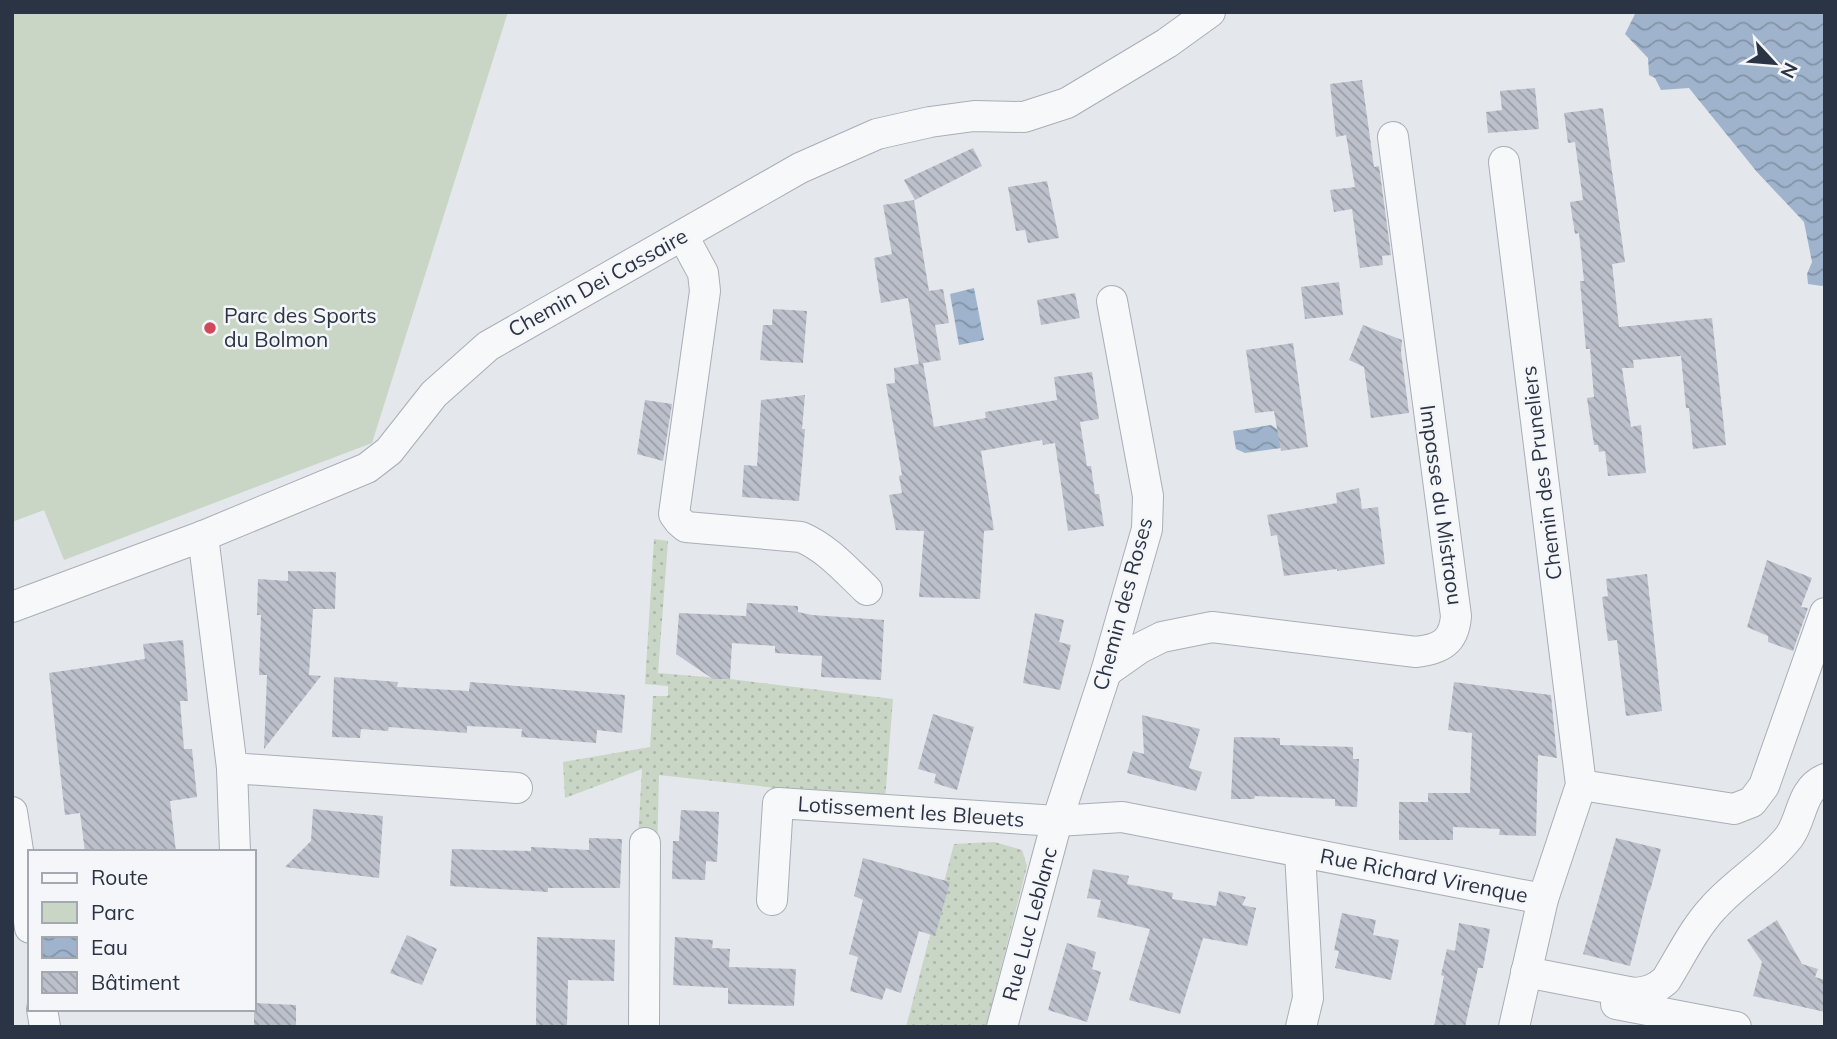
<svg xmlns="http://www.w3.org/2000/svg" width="1837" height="1039" viewBox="0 0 1837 1039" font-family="Mulish,sans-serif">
	<defs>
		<pattern id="grass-dots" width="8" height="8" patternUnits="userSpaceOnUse" patternTransform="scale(1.75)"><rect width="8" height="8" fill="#c9d6c5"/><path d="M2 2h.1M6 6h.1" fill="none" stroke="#adb8ab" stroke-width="1.8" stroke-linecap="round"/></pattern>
		<pattern id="water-waves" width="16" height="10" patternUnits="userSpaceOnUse" patternTransform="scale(1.75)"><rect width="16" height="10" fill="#9fb4cc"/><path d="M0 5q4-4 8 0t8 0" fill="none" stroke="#8293a7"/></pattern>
		<pattern id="building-back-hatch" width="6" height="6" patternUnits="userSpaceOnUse" patternTransform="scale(1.75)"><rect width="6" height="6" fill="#bbc0ca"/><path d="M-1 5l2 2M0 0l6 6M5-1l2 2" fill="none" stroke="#989da6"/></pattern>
	</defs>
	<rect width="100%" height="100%" fill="#e4e7ec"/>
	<!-- grass -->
	<g fill="url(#grass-dots)">
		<polygon points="654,539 668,541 658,673 730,679 893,699 885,800 659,775 657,856 637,856 642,769 565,798 563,762 650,747 653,696 668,696 668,686 645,684"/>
		<polygon points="994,842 1022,850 1027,866 986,1027 906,1027 954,844"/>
	</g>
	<!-- park -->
	<polygon fill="#c9d6c5" points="12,12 508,12 372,443 64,560 44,510 12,522"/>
	<!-- water -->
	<g fill="url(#water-waves)">
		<polygon points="1636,12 1825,12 1825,283 1822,286 1808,284 1807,274 1812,262 1804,222 1757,172 1689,88 1661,90 1655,78 1649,75 1648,58 1625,34"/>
		<polygon points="974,288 984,340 959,345 950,294"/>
		<polygon points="1271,425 1278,430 1281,448 1245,453 1236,449 1233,431"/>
	</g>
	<!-- building -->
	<g fill="url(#building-back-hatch)">
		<polygon points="1362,80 1374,167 1379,166 1391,255 1382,256 1383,265 1360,268 1352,209 1334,212 1330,190 1355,187 1346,135 1336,137 1330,84"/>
		<polygon points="1535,88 1539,129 1488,133 1486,112 1502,110 1500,91"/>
		<polygon points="1603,108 1625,262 1612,264 1619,327 1712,318 1726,445 1693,449 1689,408 1686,408 1681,356 1633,360 1634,368 1622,368 1631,427 1641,425 1646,473 1608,476 1605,451 1599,452 1598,445 1594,445 1587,398 1594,397 1590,349 1586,349 1580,281 1584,281 1579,233 1575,234 1570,202 1583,200 1575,142 1568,143 1564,113"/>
		<polygon points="973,148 982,166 915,200 904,180"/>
		<polygon points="1047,181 1059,238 1028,243 1025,230 1016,231 1008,187"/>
		<polygon points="914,200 929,291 943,289 949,323 935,325 941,360 919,364 908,298 881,303 874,258 892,254 883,205"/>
		<polygon points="1339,282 1343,315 1305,319 1301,287"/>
		<polygon points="1075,293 1080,318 1041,325 1037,300"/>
		<polygon points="773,309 807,311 803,363 760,360 763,325 772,325"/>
		<polygon points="1363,325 1402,340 1401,352 1409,413 1371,418 1364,367 1349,360"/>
		<polygon points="1293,343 1308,447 1281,451 1274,411 1255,413 1246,350"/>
		<polygon points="923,363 934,427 986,418 985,412 1057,400 1054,377 1092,372 1099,419 1080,422 1087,466 1091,466 1095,494 1099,494 1104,526 1068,531 1055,443 1043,445 1042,440 981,451 994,530 984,531 980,599 919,597 924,531 896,530 889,495 902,493 899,476 902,475 886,384 895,383 894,368"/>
		<polygon points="805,395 802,429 805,429 799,501 742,497 744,465 757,466 761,400"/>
		<polygon points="645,400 672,404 663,461 637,454"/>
		<polygon points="1359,488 1362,509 1378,507 1385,564 1337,571 1337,569 1284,576 1277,535 1271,536 1267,515 1337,503 1336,493"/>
		<polygon points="1767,560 1812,578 1801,607 1808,608 1793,651 1768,642 1768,636 1747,627"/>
		<polygon points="288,571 336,572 335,609 313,609 309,675 321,676 264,749 267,675 259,675 261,615 257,615 258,579 288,581"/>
		<polygon points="1647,574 1662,711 1626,716 1617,640 1608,641 1602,597 1608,596 1606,579"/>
		<polygon points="747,603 798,606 798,612 812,615 884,620 881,680 821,677 822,656 775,653 775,646 732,643 730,679 713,679 676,654 679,613 746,616"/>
		<polygon points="1035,613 1064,620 1059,642 1071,645 1060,690 1023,683"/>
		<polygon points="183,640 188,701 180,701 184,749 192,749 197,797 170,801 176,852 85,852 80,813 65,815 49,673 145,659 143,644"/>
		<polygon points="334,677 398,682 397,687 469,691 470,682 625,695 622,733 597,730 596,743 521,737 522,729 467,726 467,733 389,727 388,731 361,729 360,738 332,737"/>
		<polygon points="1454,682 1551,695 1557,758 1538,755 1536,836 1499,835 1500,829 1453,827 1453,840 1399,840 1399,802 1428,802 1428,793 1470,793 1472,733 1448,730"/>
		<polygon points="933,714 974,727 957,790 934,783 936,774 918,769"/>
		<polygon points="1142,715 1200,729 1189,768 1202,772 1196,791 1127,773 1133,751 1144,754"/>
		<polygon points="1234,737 1280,738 1280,745 1353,747 1353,759 1359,759 1357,807 1335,806 1335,799 1255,796 1254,799 1231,799"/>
		<polygon points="313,809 383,816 379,878 285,867 311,841"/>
		<polygon points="681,810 719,812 717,862 706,861 705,880 672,879 673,841 679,841"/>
		<polygon points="589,838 622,839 620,888 548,888 548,892 450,886 452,849 531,851 531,847 589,850"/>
		<polygon points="1616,838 1661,849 1650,891 1649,890 1630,966 1583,954"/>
		<polygon points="863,858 950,882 935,936 919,931 901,993 886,988 882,1000 850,991 858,957 849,954 863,900 854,896"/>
		<polygon points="1093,869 1129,876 1127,884 1173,893 1172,899 1216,906 1219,891 1246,897 1242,905 1256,908 1247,946 1203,938 1180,1014 1129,1000 1150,929 1097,917 1101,900 1087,898"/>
		<polygon points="1342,913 1376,920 1373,935 1399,940 1391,980 1335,968 1339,951 1334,950"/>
		<polygon points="1777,920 1802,964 1818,969 1815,977 1825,980 1825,1012 1753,996 1762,962 1747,940"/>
		<polygon points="1459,923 1490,929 1483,968 1478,968 1465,1027 1434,1027 1444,976 1441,975 1447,949 1455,951"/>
		<polygon points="407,935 437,949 422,985 390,973"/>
		<polygon points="537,937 615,940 614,981 568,980 567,1027 536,1027"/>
		<polygon points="675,937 713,940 712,948 730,949 729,967 796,969 794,1006 728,1004 728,988 673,985"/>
		<polygon points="1067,943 1096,952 1092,969 1101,972 1087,1022 1048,1010"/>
		<polygon points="254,1003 296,1005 296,1027 254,1027"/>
	</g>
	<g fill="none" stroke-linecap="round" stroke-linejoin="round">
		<defs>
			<g id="minor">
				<polyline points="1504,162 1581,785 1543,899 1514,1027"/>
				<path d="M683,236L703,273L705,291L674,514L679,521L686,527L801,537C827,548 846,570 867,590"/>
				<polyline points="203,536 232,768 517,788"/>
				<polyline points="12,607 203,536 367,468 389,451 434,394 488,346 800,168 877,134 930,122 974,116 1024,117 1067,103 1167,43 1210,12"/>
				<path d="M1106,672L1140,648L1162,637L1212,627L1416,652C1441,649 1454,642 1456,616L1393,137"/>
				<polyline points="232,768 235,852"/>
				<polyline points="1581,785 1734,809 1752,802 1764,786 1825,613"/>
				<polyline points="12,812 30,928"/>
				<polyline points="1300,852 1308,998 1301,1027"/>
				<polyline points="772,900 778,803 1057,821 1122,817 1543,899"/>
				<path d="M1526,972L1634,993C1648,992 1656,989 1666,980C1681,956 1694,928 1714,907C1736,882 1768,864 1789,837C1803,818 1800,790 1825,779"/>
				<polyline points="1616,1004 1736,1027"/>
				<polyline points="42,1009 45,1027"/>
				<polyline points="644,1027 645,843"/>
				<polyline points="1002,1027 1057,821 1106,672 1147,529 1148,496 1112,301"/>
			</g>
		</defs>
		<!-- minor casing -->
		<use href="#minor" stroke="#a9aeb7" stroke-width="32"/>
		<!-- minor -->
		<use href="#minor" stroke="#f7f8fa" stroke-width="30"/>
	</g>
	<!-- markers -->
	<circle fill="#d1495b" stroke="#f4f6f9" stroke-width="2.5" cx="210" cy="328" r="7"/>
	<g text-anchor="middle" stroke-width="5" stroke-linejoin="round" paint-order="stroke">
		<!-- street labels -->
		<g font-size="21" fill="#2b3445" stroke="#f4f6f9">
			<text transform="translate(598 283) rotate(-29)" y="7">Chemin Dei Cassaire</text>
			<text transform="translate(1542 473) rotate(-97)" y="7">Chemin des Pruneliers</text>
			<text transform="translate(1441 505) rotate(82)" y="7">Impasse du Mistraou</text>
			<text transform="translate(1123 604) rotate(-75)" y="7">Chemin des Roses</text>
			<text transform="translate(911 812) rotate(4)" y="7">Lotissement les Bleuets</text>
			<text transform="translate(1424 876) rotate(11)" y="7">Rue Richard Virenque</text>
			<text transform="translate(1030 924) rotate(-75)" y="7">Rue Luc Leblanc</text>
		</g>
		<!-- poi labels -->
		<g font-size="21" fill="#2b3445" stroke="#f4f6f9" text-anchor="start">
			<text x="224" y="323">Parc des Sports<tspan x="224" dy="24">du Bolmon</tspan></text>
		</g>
	</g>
	<!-- border -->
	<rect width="1837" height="1039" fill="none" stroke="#2b3445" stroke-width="28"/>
	<!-- legend -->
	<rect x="28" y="850" width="228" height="161" fill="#f4f6f9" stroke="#a4a8b1" stroke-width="2"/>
	<rect x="42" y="873" width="35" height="10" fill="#f7f8fa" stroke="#a4a8b1" stroke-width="2"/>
	<text x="91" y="885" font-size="21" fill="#2b3445">Route</text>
	<rect x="42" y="902" width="35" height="21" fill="#c9d6c5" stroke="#a4a8b1" stroke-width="2"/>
	<text x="91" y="920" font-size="21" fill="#2b3445">Parc</text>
	<rect x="42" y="937" width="35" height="21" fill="url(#water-waves)" stroke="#a4a8b1" stroke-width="2"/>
	<text x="91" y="955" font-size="21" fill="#2b3445">Eau</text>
	<rect x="42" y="972" width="35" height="21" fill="url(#building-back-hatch)" stroke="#a4a8b1" stroke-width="2"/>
	<text x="91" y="990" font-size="21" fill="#2b3445">Bâtiment</text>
	<!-- north arrow -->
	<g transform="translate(1774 63) rotate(116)" stroke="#f4f6f9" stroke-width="5" paint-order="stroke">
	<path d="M0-5L12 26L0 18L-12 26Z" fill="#2b3445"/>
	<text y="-10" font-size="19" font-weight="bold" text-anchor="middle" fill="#2b3445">N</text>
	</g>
</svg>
